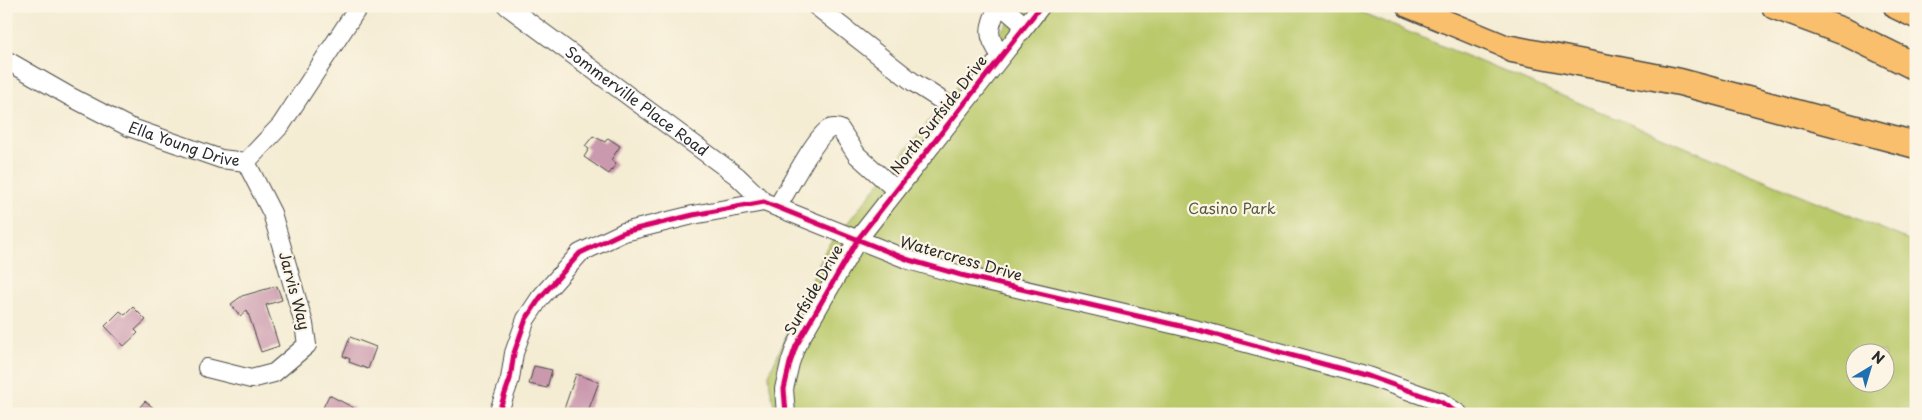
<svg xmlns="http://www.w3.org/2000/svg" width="1922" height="420" viewBox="0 0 1922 420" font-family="'Playpen Sans',sans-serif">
	<rect width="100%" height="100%" fill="#fcf5e5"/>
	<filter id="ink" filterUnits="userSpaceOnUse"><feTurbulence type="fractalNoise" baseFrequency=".02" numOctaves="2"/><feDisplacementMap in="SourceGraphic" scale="10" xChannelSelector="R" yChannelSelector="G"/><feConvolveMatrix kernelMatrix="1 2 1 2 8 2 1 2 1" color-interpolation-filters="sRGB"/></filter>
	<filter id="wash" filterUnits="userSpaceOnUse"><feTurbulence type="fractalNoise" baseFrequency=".0096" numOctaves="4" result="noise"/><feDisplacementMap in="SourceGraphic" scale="20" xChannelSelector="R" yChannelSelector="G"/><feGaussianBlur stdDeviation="1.12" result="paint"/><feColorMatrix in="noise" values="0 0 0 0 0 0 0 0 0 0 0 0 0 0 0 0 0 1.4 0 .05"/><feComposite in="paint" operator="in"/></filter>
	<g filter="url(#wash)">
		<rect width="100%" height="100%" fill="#f4ecd3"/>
		<!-- green -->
		<path fill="#bac96b" stroke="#727a4b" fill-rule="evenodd" d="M1021,6H1346L1916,243V414H776L770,387L769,374L825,251ZM1854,352H1884V382H1854Z"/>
		<g id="blocks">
			<!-- building -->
			<g fill="#cb99ae">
				<polygon points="593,136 605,142 608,138 620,146 611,160 616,164 609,174 584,157 589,149 585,146"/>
				<polygon points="277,286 282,300 266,305 279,346 261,352 247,310 240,316 231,304 242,296"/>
				<polygon points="133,307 146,320 135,330 138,333 124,346 105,326 120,311 125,315"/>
				<polygon points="350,337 376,347 368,369 349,362 350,359 343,356"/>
				<polygon points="534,366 552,370 547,388 529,384"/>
				<polygon points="576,374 599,382 587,414 578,414 564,409"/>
				<polygon points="329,395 354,408 351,414 329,414 322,410"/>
				<polygon points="145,401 156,410 153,414 134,414"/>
			</g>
		</g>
	</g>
	<g filter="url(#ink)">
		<use href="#blocks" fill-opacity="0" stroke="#494844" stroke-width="1"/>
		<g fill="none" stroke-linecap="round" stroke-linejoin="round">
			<defs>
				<g id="minor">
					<path id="s1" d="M507,6L737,176L764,202"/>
					<polyline points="816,6 913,82 958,111"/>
					<path d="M998,6C988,30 986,35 1001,56"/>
					<polyline points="1002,6 1025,26"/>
					<path id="s2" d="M6,60L69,96L129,127L221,159L246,162"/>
					<polyline points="246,162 281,125 359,6"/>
					<path d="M777,207C789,189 814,138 829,129C833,127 836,128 840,129L857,155L896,190"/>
					<polyline points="207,368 251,379 274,373 307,345 304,324 272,213 246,162"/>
					<polyline points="498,414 510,379 514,353 526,319 540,298 580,253 624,232 693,215 764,202 909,260 961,275 1202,331 1371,377 1441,402 1459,414"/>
					<polyline points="786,414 784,389 790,363 796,346 858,239 1041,6"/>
				</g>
				<polyline id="major" points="1408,6 1512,49"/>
				<g id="highway">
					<polyline points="1775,6 1845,32 1916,67"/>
					<polyline points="1897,6 1916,15"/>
					<polyline points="1512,49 1680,82 1916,145"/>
				</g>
			</defs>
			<!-- minor casing -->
			<use href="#minor" stroke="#494844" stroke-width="20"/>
			<!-- major casing -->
			<use href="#major" stroke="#494844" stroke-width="25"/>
			<!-- highway casing -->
			<use href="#highway" stroke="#494844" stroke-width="29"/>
			<!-- minor -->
			<use href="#minor" stroke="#fff" stroke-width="18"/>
			<!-- major -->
			<use href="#major" stroke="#f9bf6d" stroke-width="22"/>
			<!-- highway -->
			<use href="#highway" stroke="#f9bf6d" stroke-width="26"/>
			<defs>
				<g id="cycleway">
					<polyline points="498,414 510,379 514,353 526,319 540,298 580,253 624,232 693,215 764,202 909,260 961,275 1202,331 1371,377 1441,402 1459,414"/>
					<polyline points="786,414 784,389 790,363 796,346 858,239 1041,6"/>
				</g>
			</defs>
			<!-- cycleway casing -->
			<use href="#cycleway" stroke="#fcf5e5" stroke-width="8"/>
			<!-- cycleway -->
			<use href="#cycleway" stroke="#d6006c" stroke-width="5"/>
		</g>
	</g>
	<g text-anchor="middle" stroke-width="4.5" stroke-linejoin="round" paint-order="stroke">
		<!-- street labels -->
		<g font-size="15" fill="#2b2b2b" stroke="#fcf5e5">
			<text dy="5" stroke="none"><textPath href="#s1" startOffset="161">Sommerville Place Road</textPath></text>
			<text transform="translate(939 115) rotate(-52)" y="5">North Surfside Drive</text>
			<text dy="5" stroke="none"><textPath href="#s2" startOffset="198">Ella Young Drive</textPath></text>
			<text transform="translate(961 259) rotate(16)" y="5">Watercress Drive</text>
			<text transform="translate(814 290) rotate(-60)" y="5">Surfside Drive</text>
			<text transform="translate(294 291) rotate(75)" y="5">Jarvis Way</text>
		</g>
		<!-- park labels -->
		<g font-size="15" fill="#565a3e" stroke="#fcf5e5">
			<text x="1232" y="214">Casino Park</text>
		</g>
	</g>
	<!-- margin -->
	<rect width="1922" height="420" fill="none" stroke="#fcf5e5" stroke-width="25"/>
	<!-- north arrow -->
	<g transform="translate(1870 368) rotate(38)"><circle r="24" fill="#fcf5e5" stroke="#a8a49b"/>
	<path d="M0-4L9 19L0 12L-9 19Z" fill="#1f6fb2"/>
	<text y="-8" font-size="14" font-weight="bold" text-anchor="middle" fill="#2b2b2b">N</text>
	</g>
</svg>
